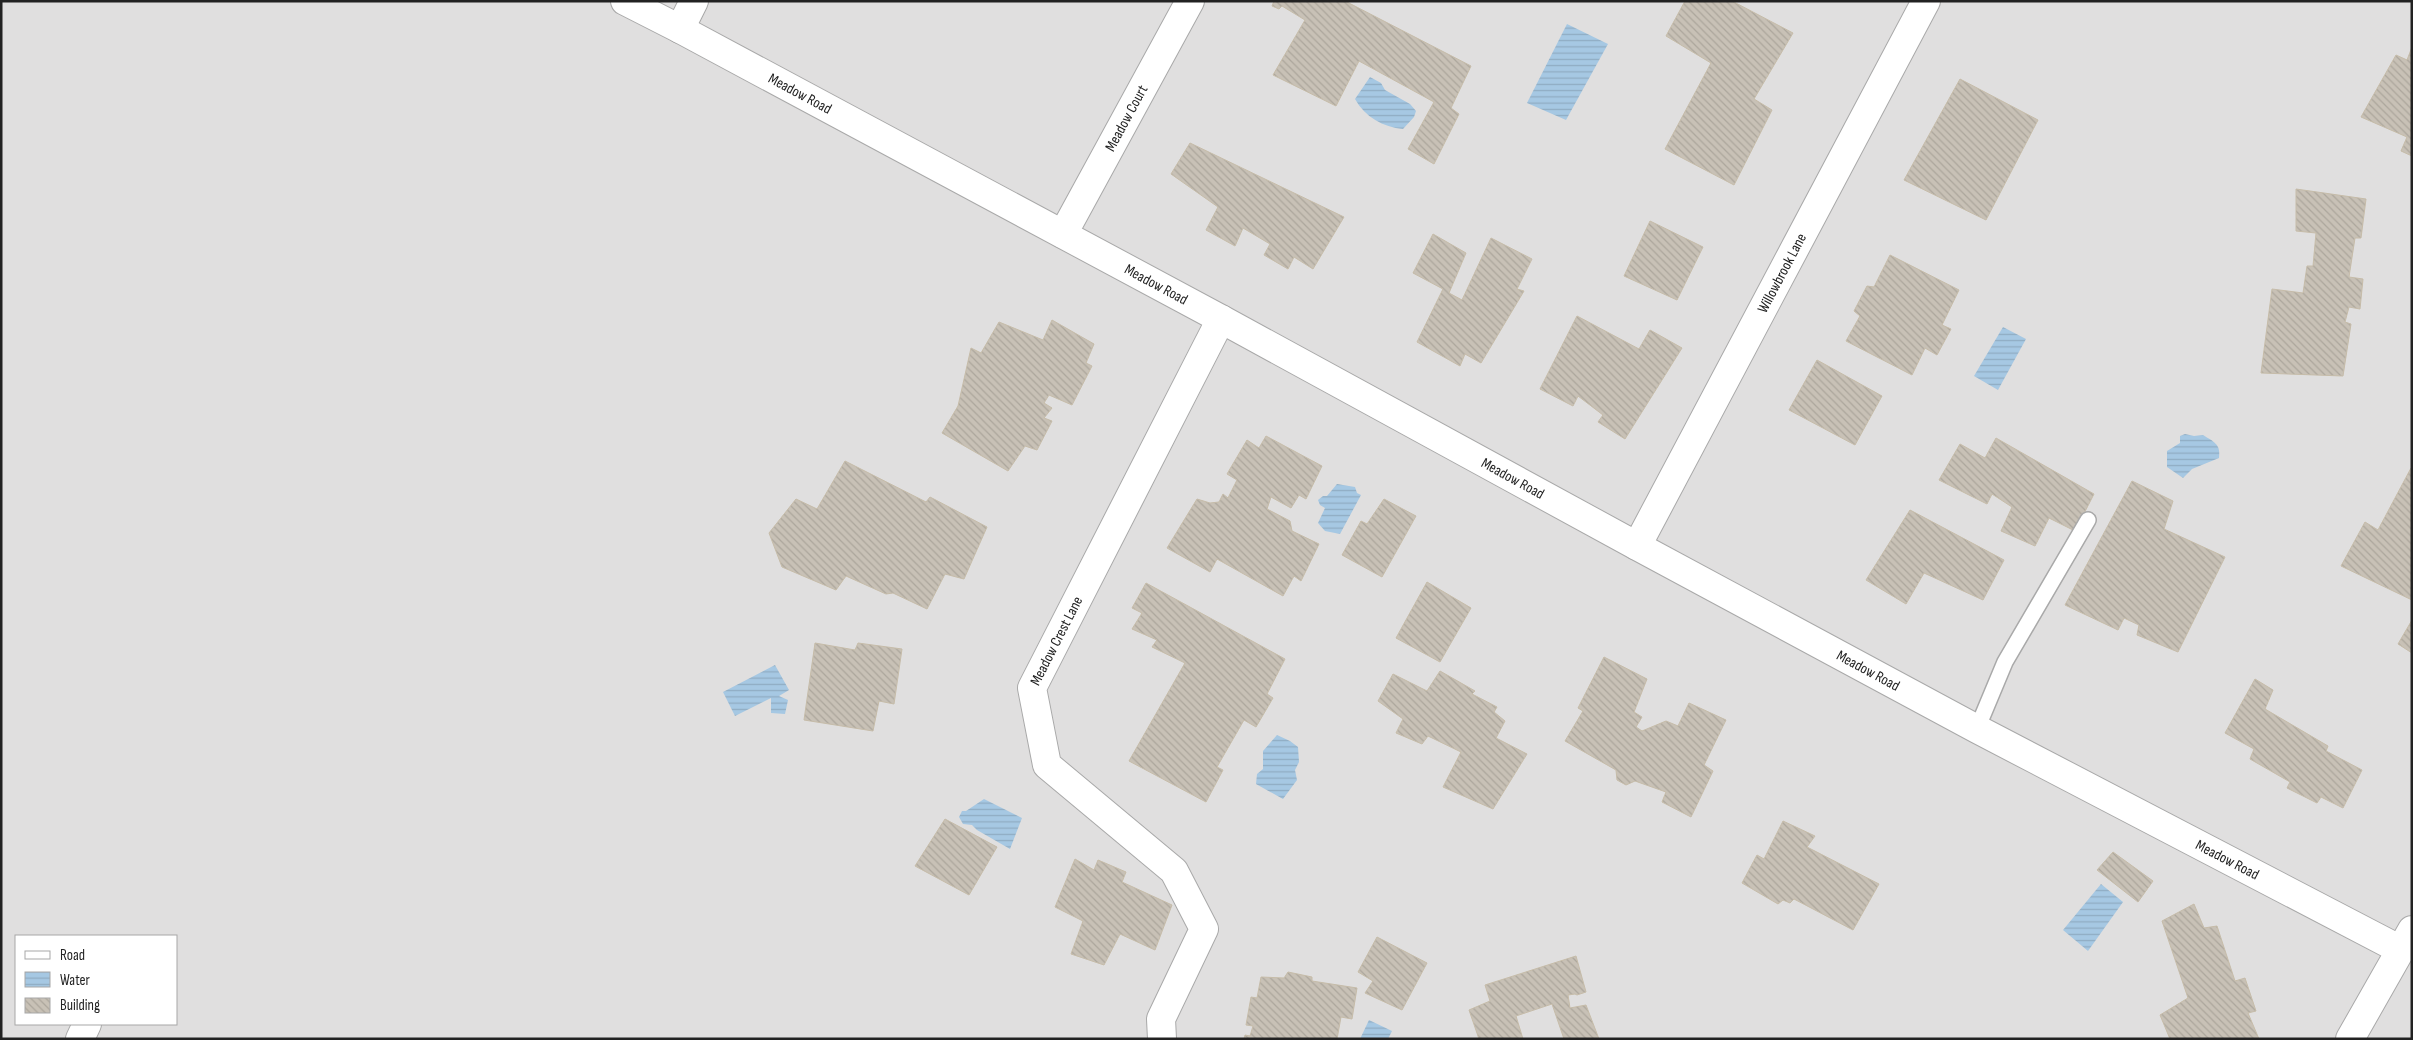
<svg xmlns="http://www.w3.org/2000/svg" width="2413" height="1040" viewBox="0 0 2413 1040" font-family="'Sofia Sans Condensed',sans-serif">
	<defs>
		<pattern id="water-rules" width="6" height="5" patternUnits="userSpaceOnUse" patternTransform="scale(1.25)"><rect width="6" height="5" fill="#a6c8e3"/><path d="M0 2.5h6" fill="none" stroke="#8facc2"/></pattern>
		<pattern id="building-back-hatch" width="6" height="6" patternUnits="userSpaceOnUse" patternTransform="scale(1.25)"><rect width="6" height="6" fill="#c8c1b6"/><path d="M-1 5l2 2M0 0l6 6M5-1l2 2" fill="none" stroke="#aca69c"/></pattern>
	</defs>
	<rect width="100%" height="100%" fill="#f2f1e8"/>
	<!-- residential -->
	<path fill="#e0dfdf" fill-rule="evenodd" d="M1,1H2412V1039H1ZM16,936H176V1024H16Z"/>
	<!-- water -->
	<g fill="url(#water-rules)">
		<polygon points="1567,24 1608,44 1566,120 1527,103"/>
		<path d="M1370,77L1381,83L1385,90L1410,104L1416,111L1414,117L1403,129C1383,127 1365,117 1355,99Z"/>
		<polygon points="2003,327 2026,339 1998,390 1974,376"/>
		<path d="M2185,434L2194,436L2203,435C2214,442 2221,444 2219,458L2192,469L2183,478L2167,467V451L2180,443V436Z"/>
		<polygon points="1337,484 1355,487 1357,493 1361,495 1340,534 1325,531 1318,523 1325,508 1320,505 1318,500 1323,496 1327,496"/>
		<polygon points="775,665 789,690 779,696 788,700 785,714 771,713 771,698 735,716 723,692"/>
		<polygon points="1277,735 1290,741 1298,747 1299,762 1295,770 1297,780 1283,799 1256,784 1257,774 1263,769 1263,751"/>
		<polygon points="984,799 1022,818 1010,849 977,830 972,825 963,824 959,817 962,811 966,811"/>
		<polygon points="2101,884 2123,902 2088,951 2063,930"/>
		<polygon points="1369,1020 1392,1031 1388,1039 1360,1039"/>
	</g>
	<!-- building -->
	<g fill="url(#building-back-hatch)" stroke="#c6bca9">
		<polygon points="1274,1 1345,1 1471,66 1451,108 1459,114 1434,164 1408,149 1434,102 1359,61 1336,106 1273,75 1305,20 1282,6 1279,9 1272,6"/>
		<polygon points="1685,1 1732,1 1793,33 1754,99 1772,110 1734,185 1665,149 1711,63 1666,36"/>
		<polygon points="2412,47 2412,156 2401,151 2407,137 2361,117 2396,55 2407,60"/>
		<polygon points="1960,79 2038,120 1986,220 1904,180"/>
		<polygon points="1190,143 1344,217 1313,269 1294,257 1288,269 1264,255 1270,244 1243,228 1235,246 1206,230 1218,207 1171,174"/>
		<polygon points="2296,189 2366,199 2361,238 2355,238 2349,277 2363,279 2360,309 2349,307 2345,322 2351,324 2343,376 2261,373 2272,289 2303,293 2307,266 2313,266 2316,233 2296,231"/>
		<polygon points="1650,221 1703,247 1677,300 1624,276"/>
		<polygon points="1433,234 1466,253 1449,293 1462,300 1491,238 1532,259 1517,289 1524,291 1481,363 1465,354 1460,366 1417,342 1443,289 1413,273"/>
		<polygon points="1890,255 1959,290 1942,325 1951,329 1937,355 1925,348 1912,375 1846,341 1860,316 1854,311 1867,286 1874,287"/>
		<polygon points="1577,316 1639,349 1650,330 1682,348 1625,439 1598,422 1603,415 1578,396 1573,406 1540,389"/>
		<polygon points="1052,320 1094,344 1086,363 1092,366 1072,405 1049,395 1044,403 1052,408 1044,418 1052,421 1037,450 1025,446 1008,471 942,433 958,406 971,348 981,353 999,322 1043,340"/>
		<polygon points="1817,360 1882,396 1855,445 1789,410"/>
		<polygon points="1266,436 1322,466 1306,499 1299,495 1291,508 1271,497 1267,509 1290,521 1292,531 1319,544 1301,581 1294,576 1283,596 1217,559 1210,572 1167,548 1197,499 1210,503 1219,502 1223,494 1228,498 1237,480 1227,474 1247,440 1259,448"/>
		<polygon points="1996,438 2094,494 2075,531 2049,518 2035,546 2001,531 2012,507 1992,494 1987,504 1939,480 1960,444 1985,458"/>
		<polygon points="845,461 926,502 930,497 987,527 964,579 945,574 927,609 893,593 886,594 846,576 836,590 782,567 769,533 796,499 817,509"/>
		<polygon points="2411,468 2412,469 2412,600 2341,566 2365,522 2378,530"/>
		<polygon points="2132,481 2173,501 2164,529 2225,557 2178,652 2137,635 2139,625 2124,618 2118,630 2065,605"/>
		<polygon points="1384,499 1416,516 1382,577 1342,555 1361,521 1367,524"/>
		<polygon points="1910,510 2004,560 1983,600 1924,573 1906,604 1866,580"/>
		<polygon points="1427,582 1471,608 1440,662 1396,638"/>
		<polygon points="1146,583 1285,659 1267,694 1273,698 1256,727 1244,720 1217,767 1223,770 1206,802 1129,761 1185,663 1152,647 1157,640 1132,629 1142,613 1132,608"/>
		<polygon points="2412,620 2412,653 2398,644"/>
		<polygon points="815,643 855,650 858,643 902,649 894,704 879,701 873,731 804,720"/>
		<polygon points="1604,657 1647,679 1634,712 1642,717 1636,727 1642,731 1666,721 1678,726 1689,703 1726,720 1704,765 1713,771 1691,817 1662,802 1666,792 1635,781 1626,785 1617,780 1616,770 1565,741 1583,711 1578,708"/>
		<polygon points="1440,671 1475,691 1472,694 1497,707 1494,712 1505,721 1496,738 1527,754 1493,809 1443,787 1461,752 1428,736 1422,744 1396,733 1403,719 1378,701 1393,674 1427,691"/>
		<polygon points="2255,679 2273,690 2265,709 2328,746 2326,751 2362,770 2343,808 2321,797 2317,803 2287,788 2290,782 2250,759 2254,749 2225,733"/>
		<polygon points="945,819 997,847 969,895 915,866"/>
		<polygon points="1783,821 1815,836 1807,847 1879,884 1853,930 1794,899 1790,903 1783,900 1778,904 1742,883 1757,855 1764,859"/>
		<polygon points="2113,852 2153,881 2138,902 2097,870"/>
		<polygon points="1075,859 1094,870 1098,860 1126,872 1122,882 1172,905 1155,950 1120,934 1104,965 1071,954 1083,921 1055,907"/>
		<polygon points="2194,904 2204,928 2217,926 2235,981 2245,978 2256,1011 2248,1013 2259,1039 2170,1039 2160,1015 2188,998 2162,921"/>
		<polygon points="1377,937 1427,963 1402,1010 1365,993 1373,981 1358,972"/>
		<polygon points="1576,956 1586,992 1577,995 1575,994 1568,995 1570,1008 1586,1005 1599,1039 1564,1039 1552,1004 1516,1016 1523,1039 1479,1039 1469,1010 1490,1001 1485,985"/>
		<polygon points="1288,972 1312,977 1312,981 1357,988 1352,1019 1341,1017 1337,1039 1244,1039 1245,1035 1250,1036 1253,1026 1246,1025 1251,997 1257,998 1261,977 1284,978"/>
	</g>
	<g fill="none" stroke-linecap="round" stroke-linejoin="round">
		<defs>
			<polyline id="lane" points="1977,729 2005,662 2088,520"/>
			<g id="street">
				<path id="s1" d="M625,1L680,29L1221,319L1637,546L1977,729L2401,950"/>
				<polyline points="680,29 694,1"/>
				<path id="s2" d="M1063,234L1190,1"/>
				<path id="s3" d="M1637,546L1926,1"/>
				<polyline points="80,1039 87,1024"/>
				<path id="s4" d="M1162,1039L1161,1019L1204,929L1174,871L1047,765L1032,688L1221,319"/>
				<polyline points="2350,1039 2412,930"/>
			</g>
		</defs>
		<!-- lane casing -->
		<use href="#lane" stroke="#a9a9a9" stroke-width="18"/>
		<!-- street casing -->
		<use href="#street" stroke="#a9a9a9" stroke-width="30"/>
		<!-- lane -->
		<use href="#lane" stroke="#fff" stroke-width="15"/>
		<!-- street -->
		<use href="#street" stroke="#fff" stroke-width="28"/>
	</g>
	<g text-anchor="middle" stroke-width="4" stroke-linejoin="round" paint-order="stroke">
		<!-- street labels -->
		<g font-size="15" fill="#222" stroke="#fff">
			<text dy="5" stroke="none"><textPath href="#s1" startOffset="198">Meadow Road</textPath></text>
			<text dy="5" stroke="none"><textPath href="#s2" startOffset="132">Meadow Court</textPath></text>
			<text dy="5" stroke="none"><textPath href="#s3" startOffset="309">Willowbrook Lane</textPath></text>
			<text dy="5" stroke="none"><textPath href="#s1" startOffset="602">Meadow Road</textPath></text>
			<text dy="5" stroke="none"><textPath href="#s1" startOffset="1008">Meadow Road</textPath></text>
			<text dy="5" stroke="none"><textPath href="#s4" startOffset="482">Meadow Crest Lane</textPath></text>
			<text dy="5" stroke="none"><textPath href="#s1" startOffset="1412">Meadow Road</textPath></text>
			<text dy="5" stroke="none"><textPath href="#s1" startOffset="1818">Meadow Road</textPath></text>
		</g>
	</g>
	<!-- border -->
	<rect width="2413" height="1040" fill="none" stroke="#222222" stroke-width="5"/>
	<!-- legend -->
	<rect x="15" y="935" width="162" height="90" fill="#ffffff" stroke="#a7a7a7"/>
	<rect x="25" y="951" width="25" height="8" fill="#ffffff" stroke="#a7a7a7"/>
	<text x="60" y="960" font-size="15" fill="#222222">Road</text>
	<rect x="25" y="972" width="25" height="15" fill="url(#water-rules)" stroke="#a7a7a7"/>
	<text x="60" y="985" font-size="15" fill="#222222">Water</text>
	<rect x="25" y="998" width="25" height="15" fill="url(#building-back-hatch)" stroke="#a7a7a7"/>
	<text x="60" y="1010" font-size="15" fill="#222222">Building</text>
</svg>
